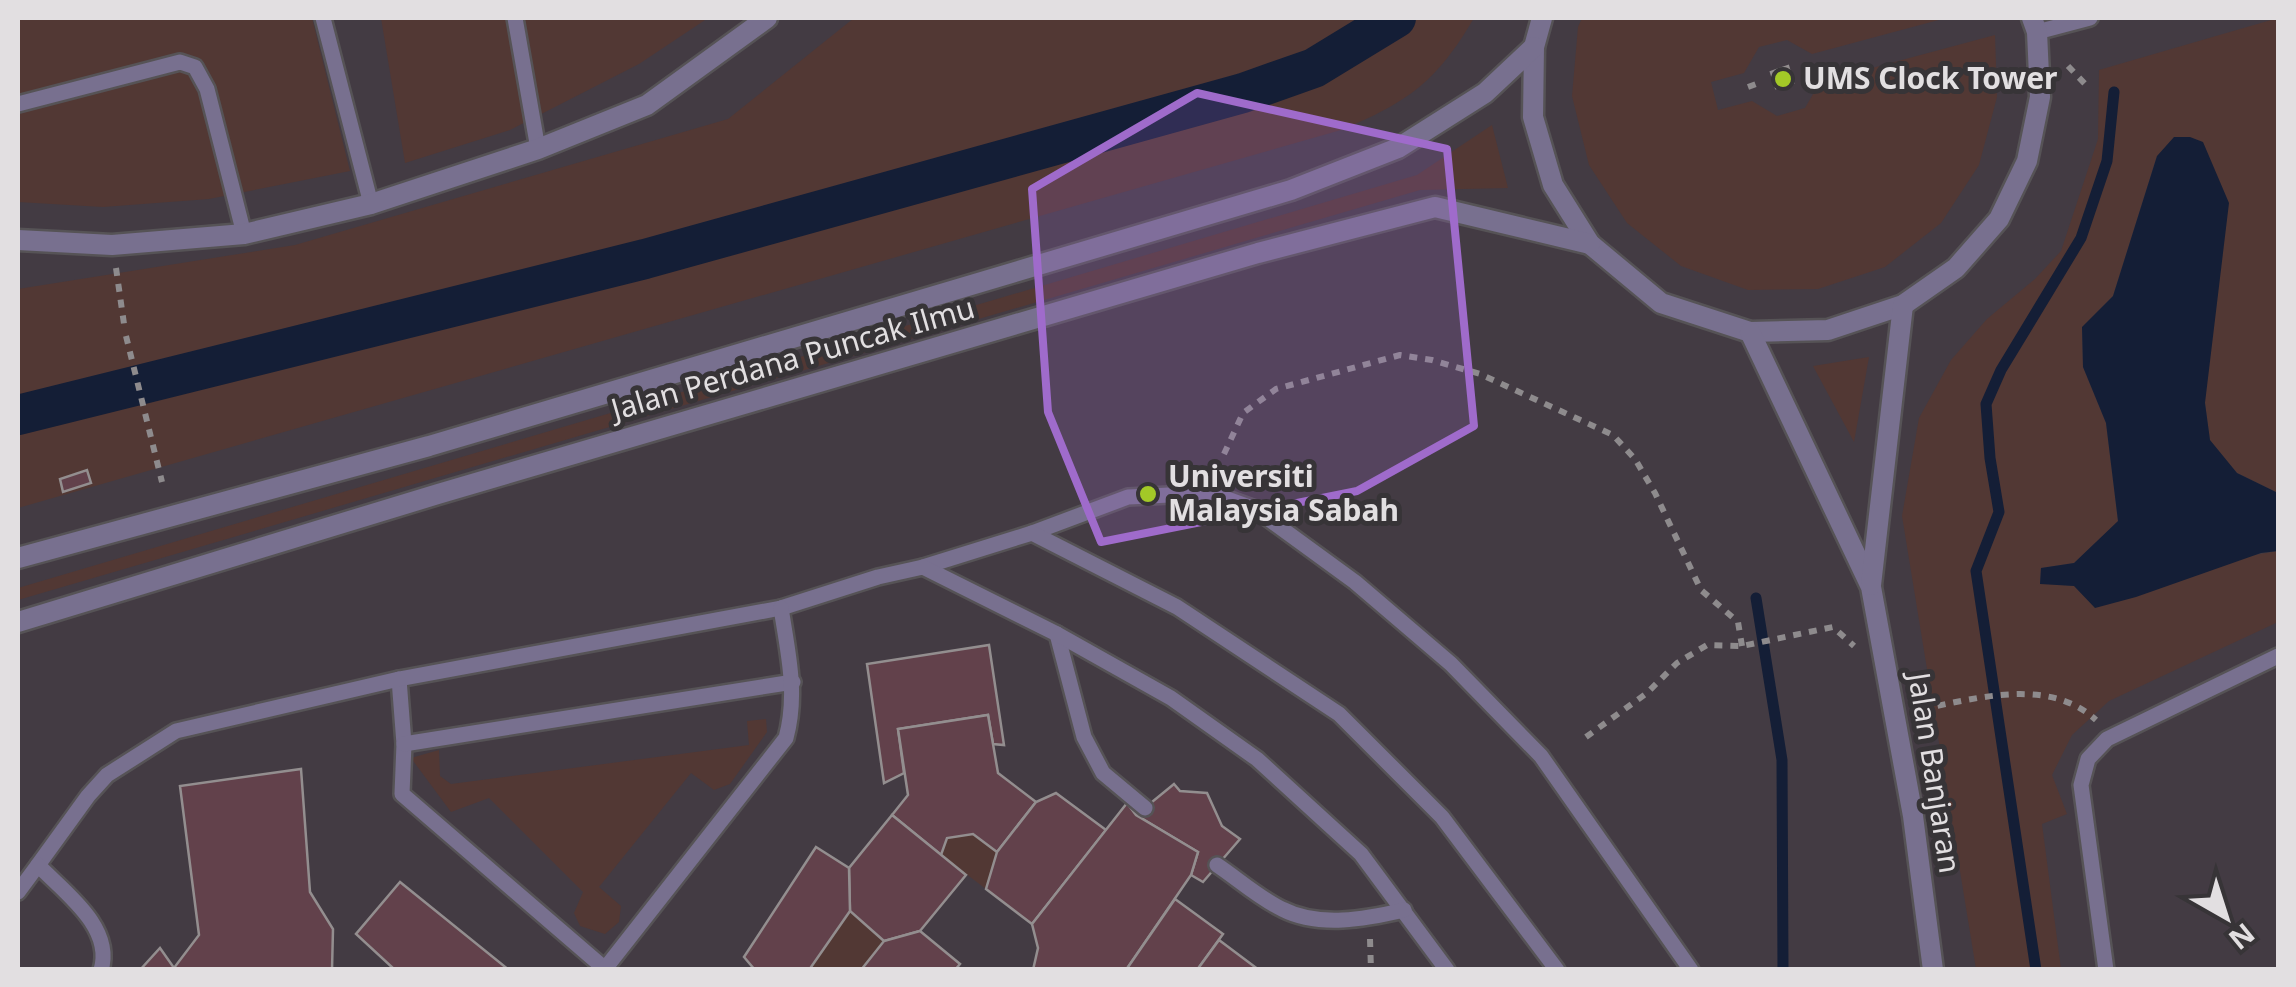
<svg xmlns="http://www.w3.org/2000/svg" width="2296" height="987" viewBox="0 0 2296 987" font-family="'Noto Sans',sans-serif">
	<rect width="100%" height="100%" fill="#373437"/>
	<!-- built -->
	<rect fill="#433b43" x="18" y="18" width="2260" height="951"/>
	<!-- green -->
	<g fill="#523834">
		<polygon points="18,18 312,18 350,171 209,199 103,207 18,202"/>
		<polygon points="381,18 708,18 639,64 510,130 405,163"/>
		<path d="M854,18H1474C1437,81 1409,102 1341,130L18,508V289L295,245L728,119Z"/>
		<polygon points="1582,18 1946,18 1812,54 1787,40 1759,47 1744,73 1711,82 1718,110 1752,101 1777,116 1805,108 1820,82 1995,35 1997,97 1979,165 1941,223 1885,267 1818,289 1748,290 1681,266 1627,223 1589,165 1572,96 1578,27"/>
		<polygon points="2278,18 2278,493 2237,473 2210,441 2205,403 2157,156 2113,296 2082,328 2083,367 2106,423 2118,522 2074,563 2041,568 2040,583 2074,586 2278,551 2278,622 2109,701 2072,735 2052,775 2067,814 2042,824 2061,969 1976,969 1902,516 1919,418 1951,360 1987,319 2035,279 2061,251 2098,139 2099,70"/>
		<polygon points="1492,125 1508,188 1420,190 18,600 18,588 1417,175"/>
		<polygon points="1869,357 1854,442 1813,366"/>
		<polygon points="766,719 767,732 730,784 714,790 691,773 599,887 621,906 619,922 605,934 580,926 574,913 583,892 489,798 451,812 411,758 439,750 440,776 451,784 749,745 747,721"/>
		<polygon points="973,834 997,852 986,889 941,855 947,838"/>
		<polygon points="850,911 884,941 861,969 809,970"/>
	</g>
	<!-- water -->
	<polygon fill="#141e36" points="2174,137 2190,137 2203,142 2229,203 2205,403 2210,440 2237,473 2278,493 2278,551 2261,553 2136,597 2095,608 2074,586 2040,584 2041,568 2074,563 2118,521 2106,423 2083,367 2082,327 2113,296 2157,156"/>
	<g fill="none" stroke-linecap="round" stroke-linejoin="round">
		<!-- stream -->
		<g stroke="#141e36" stroke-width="11">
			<polyline points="1756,598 1782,760 1783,970"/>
			<polyline points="2036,970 1976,571 1999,512 1990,458 1986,404 2001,370 2081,238 2107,161 2114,92"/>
		</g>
		<!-- canal -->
		<polyline stroke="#141e36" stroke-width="40" points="18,415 645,259 1243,93 1314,68 1396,18"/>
	</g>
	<!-- building -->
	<g fill="#62414b" stroke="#938e8f" stroke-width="2.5">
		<polygon points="1788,66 1793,83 1776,88 1771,72"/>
		<polygon points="87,470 91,483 63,492 60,479"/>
		<polygon points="989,645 1004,745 993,744 988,715 898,729 904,773 884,783 867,664"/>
		<polygon points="988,715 998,773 1036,802 997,852 973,834 947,838 941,855 892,815 908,795 898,729"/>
		<polygon points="301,769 310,892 333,929 332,970 140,970 160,948 174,968 199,935 180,786"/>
		<polygon points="1174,784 1180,791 1207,793 1222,826 1240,839 1203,882 1191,875 1198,852 1136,815"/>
		<polygon points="1056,793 1106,830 1032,924 986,889 997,852 1036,802"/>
		<polygon points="1127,803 1136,815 1198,852 1191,875 1126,970 1033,970 1038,948 1032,924"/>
		<polygon points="892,815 966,875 920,931 884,941 850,911 849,868"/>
		<polygon points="816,847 849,868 850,911 809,970 755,970 744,957"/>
		<polygon points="400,882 509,970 395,970 356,934"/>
		<polygon points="1175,899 1223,934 1197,970 1126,970"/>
		<polygon points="920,931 960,964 955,970 861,970 884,941"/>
		<polygon points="1219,940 1259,970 1197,970"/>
	</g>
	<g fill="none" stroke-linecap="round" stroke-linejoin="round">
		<defs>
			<g id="service">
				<polyline points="323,18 371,204"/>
				<polyline points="515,18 538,149"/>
				<polyline points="2037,32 2090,18"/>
				<polyline points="18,104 180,62 195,67 207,89 244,234"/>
				<polyline points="1032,533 1128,497 1211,493 1255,509 1355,582 1451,664 1541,756 1691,970"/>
				<polyline points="923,567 1032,533 1177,607 1339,714 1442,817 1557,970"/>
				<polyline points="1057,634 1084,737 1103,773 1145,808"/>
				<polyline points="399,679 404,744 402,794 604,968"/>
				<polyline points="404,744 793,682"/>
				<polyline points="38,865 88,796 107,775 176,731 399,679 781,608 878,577 923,567 1057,634 1171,698 1257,759 1361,854 1447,970"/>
				<path d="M1217,865C1238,879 1259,898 1282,909C1319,928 1366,919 1404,910"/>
				<path d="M18,892L38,865C64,892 114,927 101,970"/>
				<path d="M604,970L786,738C798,694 788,653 781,608"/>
				<polyline points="2106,970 2081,785 2088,759 2107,739 2278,656"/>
			</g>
			<g id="minor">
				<polyline points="1542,18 1534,47 1533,117 1553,185 1590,244 1661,303 1750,332 1828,330 1903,305 1956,268 1999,219 2027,161 2040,97 2037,32 2032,18"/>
				<polyline points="18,240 112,245 244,234 371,204 538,149 647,105 767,18"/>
				<polyline points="1750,332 1871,587 1913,816 1933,970"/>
				<polyline points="18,558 429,446 1291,190 1398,148 1485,93 1534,47"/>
				<polyline points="1871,585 1903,305"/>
				<polyline points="18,622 438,494 1258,253 1435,207 1590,244"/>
			</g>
		</defs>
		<!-- service casing -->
		<use href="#service" stroke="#565356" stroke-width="20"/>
		<!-- minor casing -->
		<use href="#minor" stroke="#565356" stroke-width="25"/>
		<!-- path -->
		<g stroke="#8e8b8d" stroke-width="6" stroke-dasharray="8 8" stroke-linecap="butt">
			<polyline points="2068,66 2087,86"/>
			<polyline points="1807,71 1816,68"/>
			<polyline points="1748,87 1756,84"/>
			<polyline points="116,268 125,331"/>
			<polyline points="126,336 162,482"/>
			<polyline points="1224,454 1243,413 1276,389 1400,355 1432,360 1480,374 1613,435 1635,459 1655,493 1701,590 1738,622 1742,646"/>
			<path d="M1922,709C1978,698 2049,677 2096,720"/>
			<polyline points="1586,737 1647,693 1677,663 1707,645 1742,646 1833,627 1854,646"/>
			<polyline points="1370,939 1371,970"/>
		</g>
		<!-- service -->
		<use href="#service" stroke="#78708f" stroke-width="15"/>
		<!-- minor -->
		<use href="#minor" stroke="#78708f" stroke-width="20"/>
	</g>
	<!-- marked area -->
	<path fill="#9f6bcb" fill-opacity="0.2" stroke="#9f6bcb" stroke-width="8" stroke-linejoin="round" d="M1197,93L1447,149L1474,426L1357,491L1101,542L1048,412L1032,189Z"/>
	<!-- markers -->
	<g fill="#a3c927" stroke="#373437" stroke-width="4">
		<circle cx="1783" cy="79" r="10"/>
		<circle cx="1148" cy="494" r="10"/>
	</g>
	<g text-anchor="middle" stroke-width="10" stroke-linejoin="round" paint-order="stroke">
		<!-- poi labels -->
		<g font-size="30" font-weight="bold" fill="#e2dfe1" stroke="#373437" text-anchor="start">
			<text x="1803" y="89">UMS Clock Tower</text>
			<text x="1168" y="487">Universiti<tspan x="1168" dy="34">Malaysia Sabah</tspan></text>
		</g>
		<!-- street labels -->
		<g font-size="30" fill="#e2dfe1" stroke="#373437">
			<text transform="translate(793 359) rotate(-16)" y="10">Jalan Perdana Puncak Ilmu</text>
			<text transform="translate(1934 773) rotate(81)" y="10">Jalan Banjaran</text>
		</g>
	</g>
	<!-- border -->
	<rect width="2296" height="987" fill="none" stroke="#e2dfe1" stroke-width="40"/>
	<!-- north arrow -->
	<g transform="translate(2226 917) rotate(141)" stroke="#373437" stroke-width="8" paint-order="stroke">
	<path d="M0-8L18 38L0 25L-18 38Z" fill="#e2dfe1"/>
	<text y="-15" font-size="28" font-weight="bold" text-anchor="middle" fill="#e2dfe1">N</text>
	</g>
</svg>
